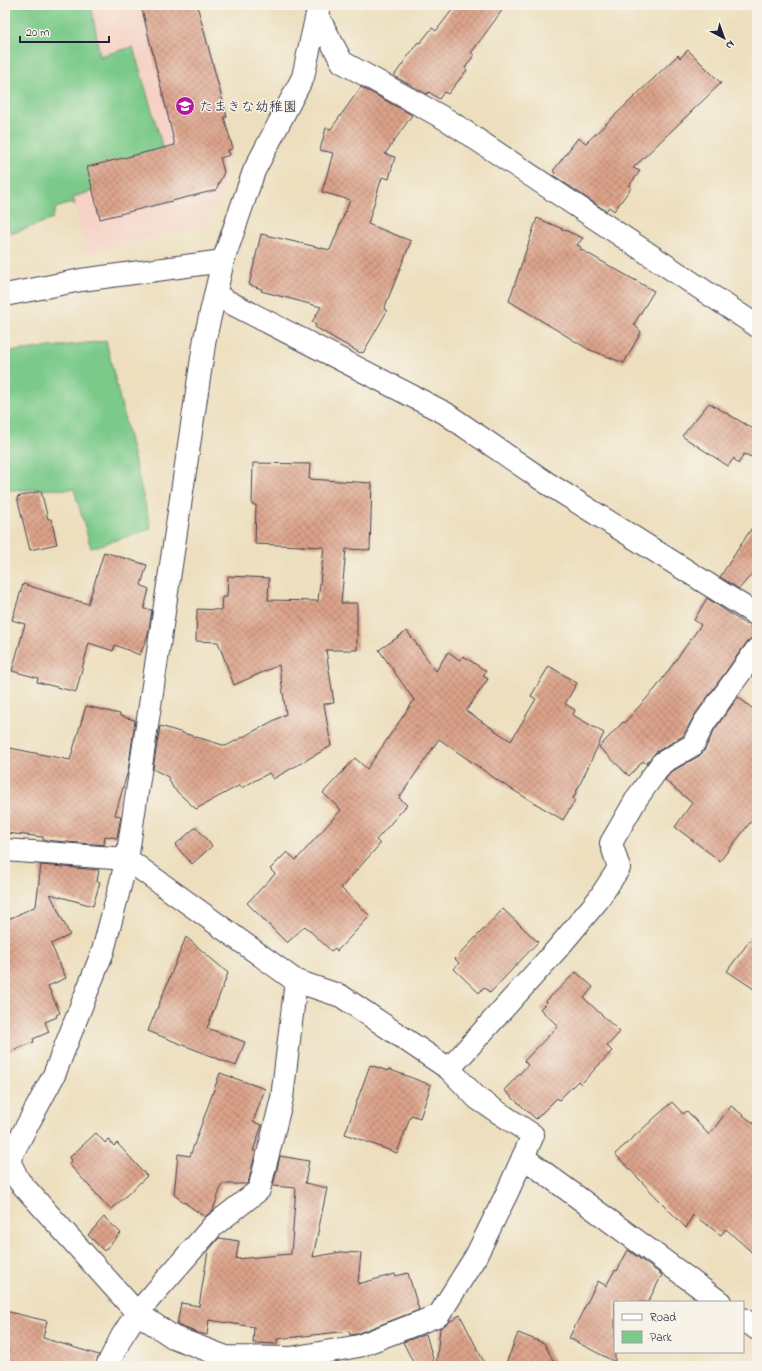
<svg xmlns="http://www.w3.org/2000/svg" width="762" height="1371" viewBox="0 0 762 1371" font-family="'Indie Flower','Klee One',sans-serif">
	<defs>
		<pattern id="building-cross-hatch" width="8" height="8" patternUnits="userSpaceOnUse"><rect width="8" height="8" fill="#dca289"/><path d="M0 0l8 8M0 8l8-8" fill="none" stroke="#b28471"/></pattern>
	</defs>
	<rect width="100%" height="100%" fill="#f7f3e8"/>
	<filter id="ink" filterUnits="userSpaceOnUse"><feTurbulence type="fractalNoise" baseFrequency=".025" numOctaves="2"/><feDisplacementMap in="SourceGraphic" scale="8" xChannelSelector="R" yChannelSelector="G"/><feConvolveMatrix kernelMatrix="1 2 1 2 8 2 1 2 1" color-interpolation-filters="sRGB"/></filter>
	<filter id="wash" filterUnits="userSpaceOnUse"><feTurbulence type="fractalNoise" baseFrequency=".012" numOctaves="4" result="noise"/><feDisplacementMap in="SourceGraphic" scale="16" xChannelSelector="R" yChannelSelector="G"/><feGaussianBlur stdDeviation="0.9" result="paint"/><feColorMatrix in="noise" values="0 0 0 0 0 0 0 0 0 0 0 0 0 0 0 0 0 1.4 0 .05"/><feComposite in="paint" operator="in"/></filter>
	<g filter="url(#wash)">
		<rect width="100%" height="100%" fill="#eddfbe"/>
		<!-- built -->
		<polygon fill="#f6d1c5" points="91,5 193,5 233,155 221,159 224,194 204,225 85,254 73,197 169,168 133,48 100,56"/>
		<!-- green -->
		<g fill="#7bca8a" stroke="#4e7662">
			<polygon points="5,5 91,5 100,56 133,47 169,168 73,197 75,204 68,204 56,208 52,219 11,234 5,215"/>
			<polygon points="106,341 151,529 91,548 74,489 7,490 5,484 5,352"/>
		</g>
		<g id="blocks">
			<!-- building -->
			<g fill="url(#building-cross-hatch)">
				<polygon points="141,5 197,5 227,117 224,117 233,149 228,150 230,155 220,158 224,172 216,190 100,219 87,167 175,145"/>
				<polygon points="456,5 506,5 471,53 474,55 465,68 467,70 448,94 444,92 439,99 429,92 427,94 394,76 418,42 420,43 432,28 436,31"/>
				<polygon points="688,50 721,83 633,168 640,171 629,186 631,188 614,211 609,207 606,211 553,175 555,173 553,171 578,138 586,143 678,55 680,58"/>
				<polygon points="361,87 412,115 385,154 395,157 389,179 382,177 368,224 411,241 384,309 387,311 363,353 361,352 360,353 315,327 316,325 312,322 321,307 261,291 262,289 249,285 261,234 330,250 350,200 322,192 333,153 320,150 326,128 331,129"/>
				<polygon points="537,218 583,238 577,245 581,247 580,249 654,291 634,324 641,332 624,363 588,349 509,301"/>
				<polygon points="709,403 757,431 757,459 744,454 738,464 734,458 728,466 682,436"/>
				<polygon points="253,463 310,464 309,479 372,483 370,550 346,549 341,603 357,603 357,650 326,650 334,703 324,704 331,746 273,779 269,773 241,788 240,785 196,809 173,788 168,777 153,769 160,726 226,746 286,714 279,665 234,685 218,642 196,641 197,609 221,610 222,597 227,597 228,576 269,578 268,600 318,601 324,547 255,544 256,505 252,505"/>
				<polygon points="41,491 48,519 51,519 57,544 30,550 17,497"/>
				<polygon points="757,520 757,568 739,589 720,577"/>
				<polygon points="104,552 147,565 141,585 149,589 144,609 152,610 148,635 140,655 115,645 113,651 89,643 76,692 37,682 38,678 12,671 25,624 12,620 23,584 88,604"/>
				<polygon points="707,598 757,632 757,636 752,638 747,642 694,716 683,736 656,752 646,764 643,761 629,776 599,747 623,722 624,723 656,688 701,625 694,620"/>
				<polygon points="407,631 436,671 448,652 460,660 463,656 486,671 483,676 488,679 466,711 511,741 536,699 531,696 549,666 577,683 565,704 575,710 573,715 604,733 573,799 575,800 563,820 503,784 439,739 399,798 407,805 376,840 380,844 341,888 370,916 337,951 335,948 331,951 305,926 287,943 247,903 275,874 270,869 287,852 296,860 341,810 323,793 355,758 367,769 414,700 379,650"/>
				<polygon points="738,697 757,712 757,814 720,861 675,827 692,803 665,780 671,772 699,756 704,751 715,729"/>
				<polygon points="86,706 120,714 120,716 135,720 128,771 115,815 121,816 117,838 105,836 104,845 43,840 43,837 6,833 8,809 5,809 5,747 70,760"/>
				<polygon points="196,827 212,846 192,864 175,845"/>
				<polygon points="41,865 99,870 97,881 100,882 93,906 50,894 70,935 51,944 66,978 48,986 60,1013 56,1015 57,1017 45,1022 49,1032 33,1039 34,1042 5,1054 5,921 36,906"/>
				<polygon points="503,909 538,942 490,993 484,987 479,993 454,969 459,963 455,959"/>
				<polygon points="757,931 757,991 727,971"/>
				<polygon points="186,937 228,973 207,1028 245,1042 236,1066 148,1031"/>
				<polygon points="576,972 593,987 584,998 620,1032 607,1046 612,1051 581,1084 578,1081 559,1100 557,1098 536,1119 504,1090 528,1065 524,1061 558,1026 540,1009 547,1002 546,1001"/>
				<polygon points="370,1065 388,1071 388,1069 431,1085 420,1118 411,1115 397,1153 345,1134"/>
				<polygon points="220,1073 265,1089 253,1122 262,1125 253,1151 256,1151 248,1183 246,1184 222,1184 213,1210 205,1217 174,1195 178,1154 190,1156"/>
				<polygon points="672,1102 683,1114 687,1111 709,1135 731,1106 757,1126 757,1257 726,1229 721,1235 693,1215 686,1228 615,1154"/>
				<polygon points="96,1133 105,1143 108,1139 114,1146 117,1143 147,1176 111,1210 69,1164 72,1160 69,1158"/>
				<polygon points="280,1156 309,1161 305,1183 327,1188 313,1257 341,1252 361,1253 358,1284 395,1274 396,1276 408,1273 419,1310 356,1334 350,1335 349,1331 277,1339 277,1344 253,1343 254,1327 209,1320 207,1335 198,1333 177,1325 181,1303 199,1306 208,1251 219,1238 239,1241 236,1259 291,1254 296,1188 273,1186"/>
				<polygon points="104,1217 121,1233 104,1251 88,1235"/>
				<polygon points="628,1250 662,1275 648,1302 615,1302 615,1362 569,1338 598,1281 606,1286 615,1270 617,1271"/>
				<polygon points="5,1311 47,1321 43,1338 99,1355 95,1366 26,1366 5,1361"/>
				<polygon points="460,1315 486,1366 436,1366 440,1328"/>
				<polygon points="518,1333 544,1343 556,1366 505,1366"/>
				<polygon points="426,1334 435,1366 415,1366 403,1342"/>
			</g>
		</g>
	</g>
	<g filter="url(#ink)">
		<use href="#blocks" fill-opacity="0" stroke="#403e4f" stroke-width="1"/>
		<g fill="none" stroke-linecap="round" stroke-linejoin="round">
			<defs>
				<g id="street">
					<polyline points="317,15 342,62 449,121 757,326"/>
					<polyline points="215,295 445,413 547,483 757,615"/>
					<polyline points="5,850 127,859 296,981 341,996 449,1069 478,1099 533,1135 507,1193 476,1256 439,1315 359,1346 291,1358 226,1357 173,1337 137,1313 19,1181 9,1161"/>
					<polyline points="449,1069 558,948 598,900 619,868 611,843 637,798 662,763 693,745 704,723 757,649"/>
					<polyline points="523,1157 720,1302"/>
					<polyline points="5,1167 54,1075 103,951 127,859 205,338 223,261 254,171 303,77 319,5"/>
					<polyline points="743,1319 757,1329"/>
					<polyline points="107,1366 122,1336 137,1313 213,1226 259,1190 282,1098 296,981"/>
				</g>
				<polyline id="secondary" points="5,295 81,280 223,261"/>
			</defs>
			<!-- street casing -->
			<use href="#street" stroke="#403e4f" stroke-width="24"/>
			<!-- secondary casing -->
			<use href="#secondary" stroke="#403e4f" stroke-width="24"/>
			<!-- street -->
			<use href="#street" stroke="#fff" stroke-width="22"/>
			<!-- secondary -->
			<use href="#secondary" stroke="#fff" stroke-width="22"/>
		</g>
	</g>
	<!-- icons -->
	<defs>
		<symbol id="school-disc" viewBox="-11 -11 22 22"><circle r="9.5" fill="#b5179e" stroke="#f7f3e8"/><path d="M0-5L7-2L0 1L-7-2ZM-4 1L0 2.5L4 1V4Q0 6-4 4Z" fill="#fff"/></symbol>
	</defs>
	<g fill-rule="evenodd">
		<use href="#school-disc" x="174" y="95" width="22" height="22"/>
	</g>
	<g text-anchor="middle" stroke-width="3" stroke-linejoin="round" paint-order="stroke">
		<!-- poi labels -->
		<g font-size="14" fill="#22223b" stroke="#f7f3e8" text-anchor="start">
			<text x="199" y="111">たまきな幼稚園</text>
		</g>
	</g>
	<!-- margin -->
	<rect width="762" height="1371" fill="none" stroke="#f7f3e8" stroke-width="20"/>
	<!-- legend -->
	<rect x="614" y="1301" width="130" height="52" fill="#f7f3e8" stroke="#a29fa3"/>
	<rect x="622" y="1314" width="20" height="6" fill="#ffffff" stroke="#a29fa3"/>
	<text x="650" y="1321" font-size="12" fill="#22223b">Road</text>
	<rect x="622" y="1331" width="20" height="12" fill="#7bca8a" stroke="#a29fa3"/>
	<text x="650" y="1341" font-size="12" fill="#22223b">Park</text>
	<!-- north arrow -->
	<g transform="translate(724 38) rotate(139)" stroke="#f7f3e8" stroke-width="3" paint-order="stroke">
	<path d="M0-3L7 15L0 10L-7 15Z" fill="#22223b"/>
	<text y="-6" font-size="11" font-weight="bold" text-anchor="middle" fill="#22223b">N</text>
	</g>
	<!-- scale -->
	<path d="M20 36v6h89v-6" fill="none" stroke="#22223b" stroke-width="2"/>
	<text x="26" y="36" font-size="12" fill="#22223b" stroke="#f7f3e8" stroke-width="3" paint-order="stroke">20 m</text>
</svg>
